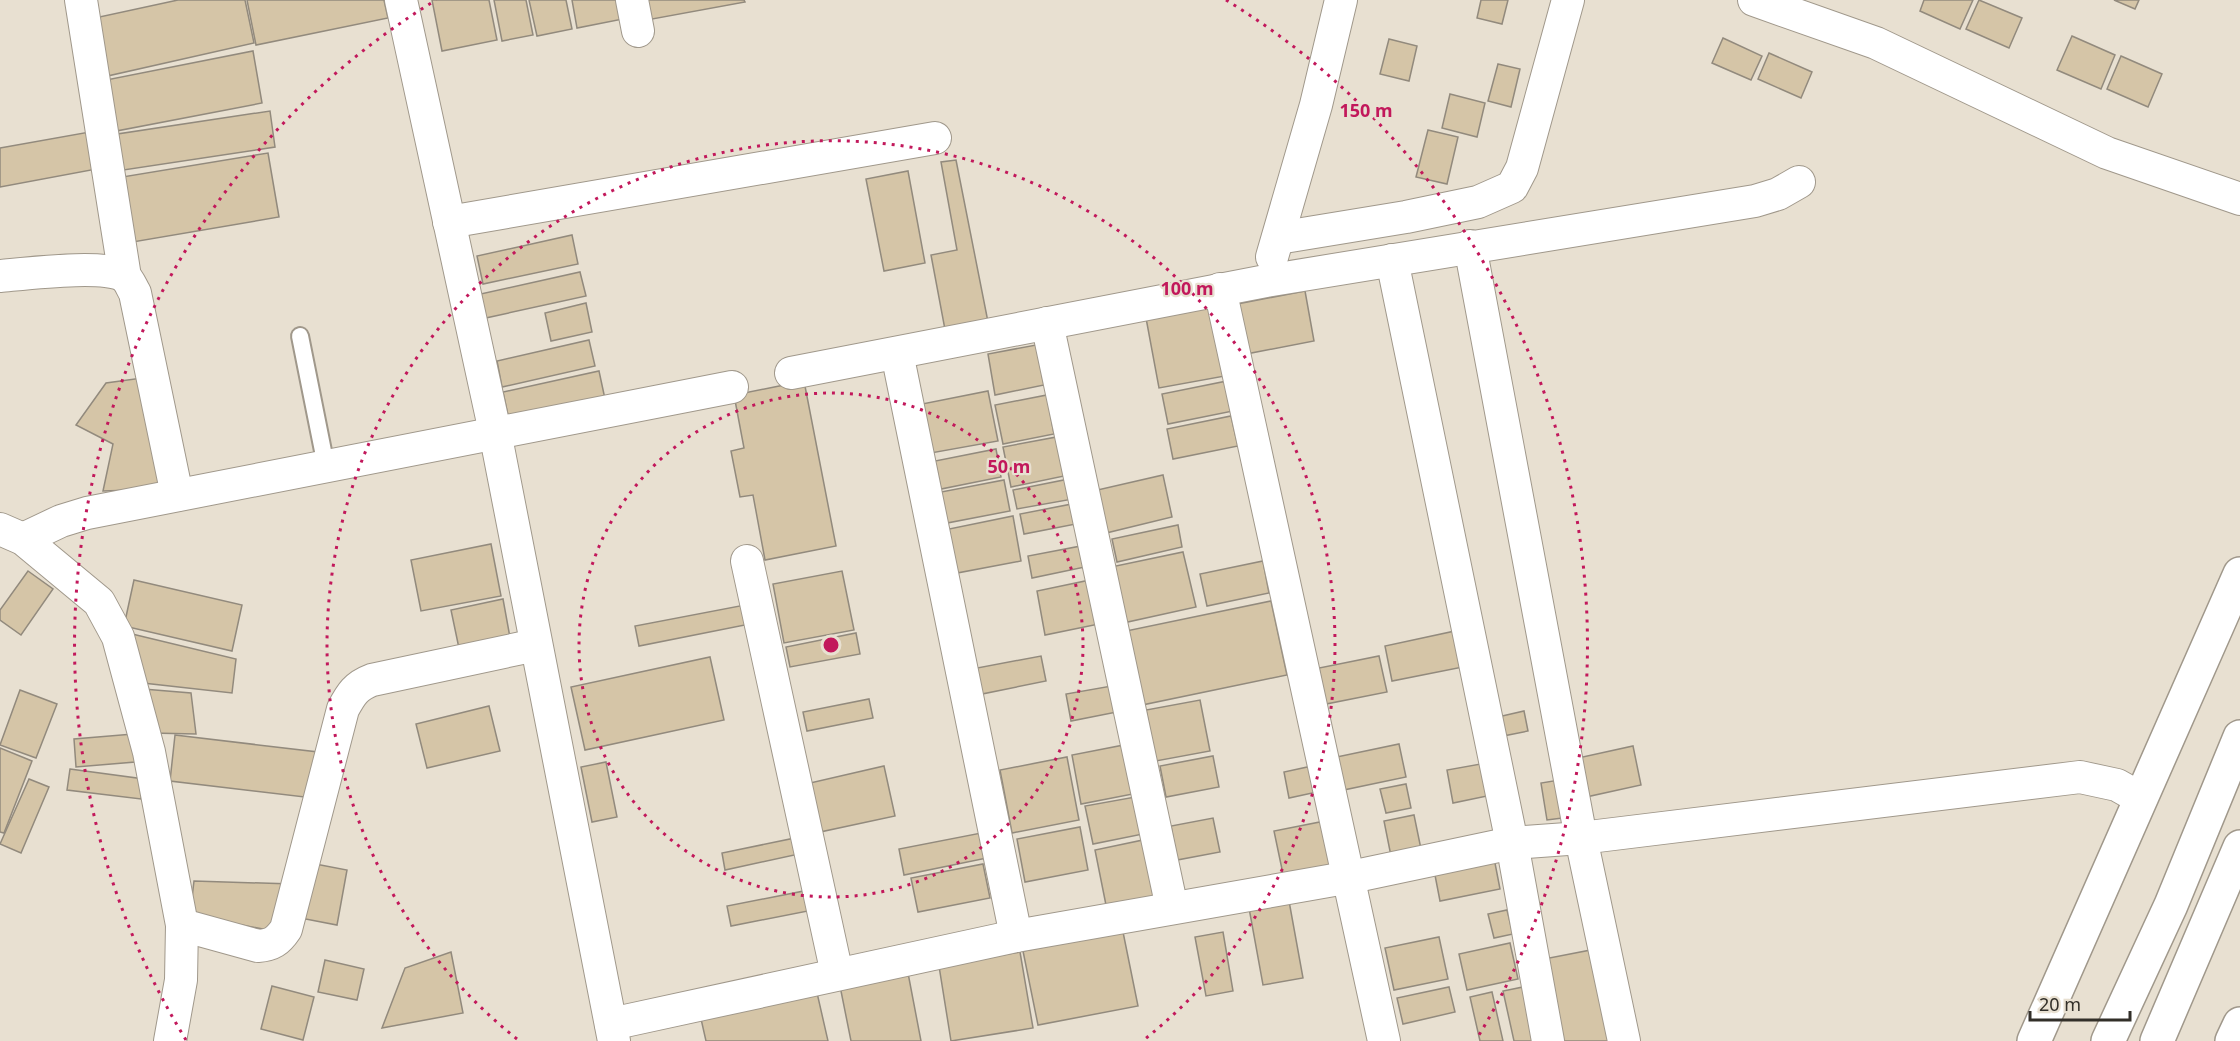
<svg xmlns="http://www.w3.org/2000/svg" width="2240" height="1041" viewBox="0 0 2240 1041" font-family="'Noto Sans',sans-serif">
	<rect width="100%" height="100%" fill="#e8e0d1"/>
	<!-- building -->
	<g fill="#d5c5a7" stroke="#928a7d" stroke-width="1.5">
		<polygon points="178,0 245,0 254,43 103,77 90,19"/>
		<polygon points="247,0 384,0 388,18 256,45"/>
		<polygon points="432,0 489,0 497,40 442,51"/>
		<polygon points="494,0 526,0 533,35 502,41"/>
		<polygon points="529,0 566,0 572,29 537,36"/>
		<polygon points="572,0 620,0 623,19 577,28"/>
		<polygon points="643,0 744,0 745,2 647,20"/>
		<polygon points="1481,0 1508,0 1502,24 1477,18"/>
		<polygon points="1924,0 1973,0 1960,29 1920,11"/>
		<polygon points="1979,0 2022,18 2009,48 1966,29"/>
		<polygon points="2114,0 2139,0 2135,9"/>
		<polygon points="2072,36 2115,55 2101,89 2057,70"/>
		<polygon points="1723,38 1762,56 1751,80 1712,63"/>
		<polygon points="1389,39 1417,46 1409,81 1380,74"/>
		<polygon points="253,51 262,103 111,132 101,81"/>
		<polygon points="1769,53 1812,72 1801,98 1758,79"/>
		<polygon points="2121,56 2162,74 2148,107 2107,89"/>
		<polygon points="1498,64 1520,69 1511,107 1488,101"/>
		<polygon points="1450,94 1485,103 1477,137 1442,128"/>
		<polygon points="270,111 275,147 117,171 111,135"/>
		<polygon points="1428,130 1458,137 1447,184 1416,177"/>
		<polygon points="95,131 102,168 0,187 0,148"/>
		<polygon points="268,153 279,217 127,243 116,178"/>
		<polygon points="956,160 989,327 946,335 931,255 957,250 941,162"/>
		<polygon points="908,171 925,263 884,271 866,179"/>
		<polygon points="572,235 578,264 483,284 477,256"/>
		<polygon points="580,272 586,296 481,319 476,295"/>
		<polygon points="1305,291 1314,341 1246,354 1237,304"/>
		<polygon points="586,303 592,332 551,341 545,313"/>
		<polygon points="1211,305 1225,376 1159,388 1146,318"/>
		<polygon points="589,340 595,366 502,387 497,361"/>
		<polygon points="1036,345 1044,385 995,395 988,354"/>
		<polygon points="599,371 605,399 509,420 503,392"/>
		<polygon points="142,378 164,489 103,491 113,444 76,425 106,383"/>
		<polygon points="804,381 836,546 765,560 753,495 740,497 731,451 744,448 734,395"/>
		<polygon points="1227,381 1233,411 1168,424 1162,394"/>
		<polygon points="988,391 998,441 931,453 922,404"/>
		<polygon points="1047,395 1054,434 1003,444 995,405"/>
		<polygon points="1231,416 1238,446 1173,459 1167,429"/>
		<polygon points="1062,436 1069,475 1011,487 1003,447"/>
		<polygon points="996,449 1001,477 941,489 935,461"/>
		<polygon points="1163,475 1172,517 1102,534 1093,491"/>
		<polygon points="1069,479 1073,499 1017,509 1013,490"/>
		<polygon points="1004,480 1010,511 947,523 941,492"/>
		<polygon points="1072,504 1076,524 1024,534 1020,514"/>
		<polygon points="1013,516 1021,561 957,573 949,529"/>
		<polygon points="1178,525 1182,547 1117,562 1112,539"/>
		<polygon points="491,544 501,596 421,611 411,560"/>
		<polygon points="1081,546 1085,567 1032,578 1028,556"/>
		<polygon points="1183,552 1196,607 1123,623 1111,567"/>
		<polygon points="1263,561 1269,593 1207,606 1200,574"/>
		<polygon points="28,571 53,589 21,635 0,620 0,610"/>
		<polygon points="842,571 854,630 784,643 773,584"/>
		<polygon points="134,580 242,605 232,651 124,626"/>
		<polygon points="1090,580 1099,624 1045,635 1037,591"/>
		<polygon points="503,599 511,643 460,653 451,610"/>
		<polygon points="1271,601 1287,675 1142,705 1126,631"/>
		<polygon points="750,604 755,623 639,646 635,626"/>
		<polygon points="1455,631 1463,667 1392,681 1385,646"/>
		<polygon points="128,633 236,659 232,693 143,683"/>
		<polygon points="856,633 860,654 790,667 786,647"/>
		<polygon points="1041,656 1046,681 982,694 977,668"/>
		<polygon points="1379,656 1387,692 1326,704 1319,668"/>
		<polygon points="710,657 724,720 585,750 571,687"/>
		<polygon points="1117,685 1122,711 1071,721 1066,694"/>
		<polygon points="143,689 191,693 196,734 151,733"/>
		<polygon points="20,690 57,704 36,758 0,745"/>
		<polygon points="869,699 873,718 807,731 803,712"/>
		<polygon points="1200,700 1210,751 1156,761 1146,710"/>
		<polygon points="489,706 500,751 427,768 416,724"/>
		<polygon points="1524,711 1528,731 1493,738 1489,719"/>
		<polygon points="133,734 135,762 76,767 74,739"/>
		<polygon points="175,735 318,752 313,798 170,781"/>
		<polygon points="1129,744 1138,793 1081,804 1072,755"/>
		<polygon points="1399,744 1406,777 1334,792 1327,759"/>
		<polygon points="1633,746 1641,785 1586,797 1578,758"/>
		<polygon points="0,748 32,761 4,833 0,832"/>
		<polygon points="1213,756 1219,787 1166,797 1160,766"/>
		<polygon points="1067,757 1079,820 1012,833 1000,770"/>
		<polygon points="606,762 617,817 592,822 581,767"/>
		<polygon points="1486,763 1492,795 1453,803 1447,770"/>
		<polygon points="884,766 895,816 820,832 810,783"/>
		<polygon points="1312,766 1317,792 1289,798 1284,772"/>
		<polygon points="70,769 144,779 141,799 67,790"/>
		<polygon points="29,779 49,787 21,853 0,844"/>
		<polygon points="1565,779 1570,817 1547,820 1541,783"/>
		<polygon points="1406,784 1411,808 1386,813 1380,789"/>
		<polygon points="1135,797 1143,834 1093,844 1085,806"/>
		<polygon points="1414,815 1421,849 1391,856 1384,821"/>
		<polygon points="1213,818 1220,852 1177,860 1171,826"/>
		<polygon points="1325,821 1334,864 1283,874 1274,831"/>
		<polygon points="1080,827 1088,870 1025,882 1017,839"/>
		<polygon points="981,833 987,858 904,875 899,849"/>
		<polygon points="795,838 799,854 725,870 722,853"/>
		<polygon points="1143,840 1156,900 1107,910 1095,850"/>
		<polygon points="1494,858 1500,889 1440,901 1434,870"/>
		<polygon points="305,862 347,870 337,925 295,917"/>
		<polygon points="983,864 990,898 918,912 911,878"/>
		<polygon points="194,881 292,884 278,932 190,915"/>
		<polygon points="804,891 808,911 731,926 727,906"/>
		<polygon points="1289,901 1303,978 1263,985 1249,908"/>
		<polygon points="1507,910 1513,934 1494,938 1488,914"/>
		<polygon points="1123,932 1138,1006 1038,1025 1023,951"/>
		<polygon points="1223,932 1233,991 1206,996 1195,937"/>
		<polygon points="1439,937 1448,979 1394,990 1385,948"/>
		<polygon points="1510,943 1518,979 1467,990 1459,954"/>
		<polygon points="1596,949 1614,1041 1560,1041 1544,959"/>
		<polygon points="451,952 463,1013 382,1028 405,968"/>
		<polygon points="1020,952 1033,1028 951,1041 939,966"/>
		<polygon points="325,960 364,969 357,1000 318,992"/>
		<polygon points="908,973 921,1041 851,1041 840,986"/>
		<polygon points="815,984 828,1041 706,1041 699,1010"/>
		<polygon points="272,986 314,997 303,1040 261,1029"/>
		<polygon points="1449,987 1455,1012 1403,1024 1397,998"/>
		<polygon points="1523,987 1535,1041 1514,1041 1503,991"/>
		<polygon points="1492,992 1503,1041 1480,1041 1470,997"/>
	</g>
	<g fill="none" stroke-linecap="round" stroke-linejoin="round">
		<defs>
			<polyline id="service" points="300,336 326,466"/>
			<g id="minor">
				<polyline points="81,0 125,277"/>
				<polyline points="401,0 495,432 614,1041"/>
				<polyline points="632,0 638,31"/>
				<polyline points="1754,0 1876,43 2107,153 2240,199"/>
				<polyline points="449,222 935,138"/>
				<polyline points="1278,238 1406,217 1478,202 1512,187 1522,168 1568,0"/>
				<polyline points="1470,246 1581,838 1624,1041"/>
				<polyline points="1272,257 1316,105 1341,0"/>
				<polyline points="1392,260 1512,843 1548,1041"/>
				<path d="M0,276C23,274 110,263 125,277C129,280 132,288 135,293L177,495"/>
				<polyline points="1220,289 1384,1041"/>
				<polyline points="1047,323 1172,908"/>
				<polyline points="897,353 1016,936"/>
				<polyline points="791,373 1266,281 1755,201 1778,194 1799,182"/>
				<polyline points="0,529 23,539 99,602 118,637 149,752 182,925 181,980 170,1041"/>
				<polyline points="23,539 61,521 87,513 732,387"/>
				<polyline points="747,561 837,974"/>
				<path d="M182,925L258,946C272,945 278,941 286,929L343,709C351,694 356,686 372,680L536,645"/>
				<polyline points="611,1024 1016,936 1351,877 1512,843 1581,838 2080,777 2117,785 2140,798"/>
			</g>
			<polyline id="tertiary" points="2034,1041 2240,574"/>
			<g id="trunk">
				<polyline points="2108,1041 2171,905 2240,737"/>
				<polyline points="2157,1041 2240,847"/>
				<polyline points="2232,1041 2240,1024"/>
			</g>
		</defs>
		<!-- service casing -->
		<use href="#service" stroke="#a0988b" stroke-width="20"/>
		<!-- minor casing -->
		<use href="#minor" stroke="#a0988b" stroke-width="34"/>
		<!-- tertiary casing -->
		<use href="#tertiary" stroke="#a0988b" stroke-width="36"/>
		<!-- trunk casing -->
		<use href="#trunk" stroke="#a0988b" stroke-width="36"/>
		<!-- service -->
		<use href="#service" stroke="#fff" stroke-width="16"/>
		<!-- minor -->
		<use href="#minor" stroke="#fff" stroke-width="32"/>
		<!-- tertiary -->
		<use href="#tertiary" stroke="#fff" stroke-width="33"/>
		<!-- trunk -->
		<use href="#trunk" stroke="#fff" stroke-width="33"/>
	</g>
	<!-- distance rings -->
	<g fill="none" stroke="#c2185b" stroke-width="3" stroke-dasharray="3 6">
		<circle cx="831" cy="645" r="252"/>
		<path d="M517 1039A504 504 0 1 1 1145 1039"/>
		<path d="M186 1040A756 756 0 0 1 436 0M1226 0A756 756 0 0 1 1476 1040"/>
	</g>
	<circle cx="831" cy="645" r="9" fill="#c2185b" stroke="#e8e0d1" stroke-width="3"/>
	<g font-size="18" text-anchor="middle" font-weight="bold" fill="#c2185b" stroke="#e8e0d1" stroke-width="4.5" stroke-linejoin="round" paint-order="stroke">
		<text x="1366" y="117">150 m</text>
		<text x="1187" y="295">100 m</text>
		<text x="1009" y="473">50 m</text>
	</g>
	<!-- scale -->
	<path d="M2030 1011v9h100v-9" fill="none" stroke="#322f29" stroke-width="3"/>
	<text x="2039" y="1011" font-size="18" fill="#322f29" stroke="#e8e0d1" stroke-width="4.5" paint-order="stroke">20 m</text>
</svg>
